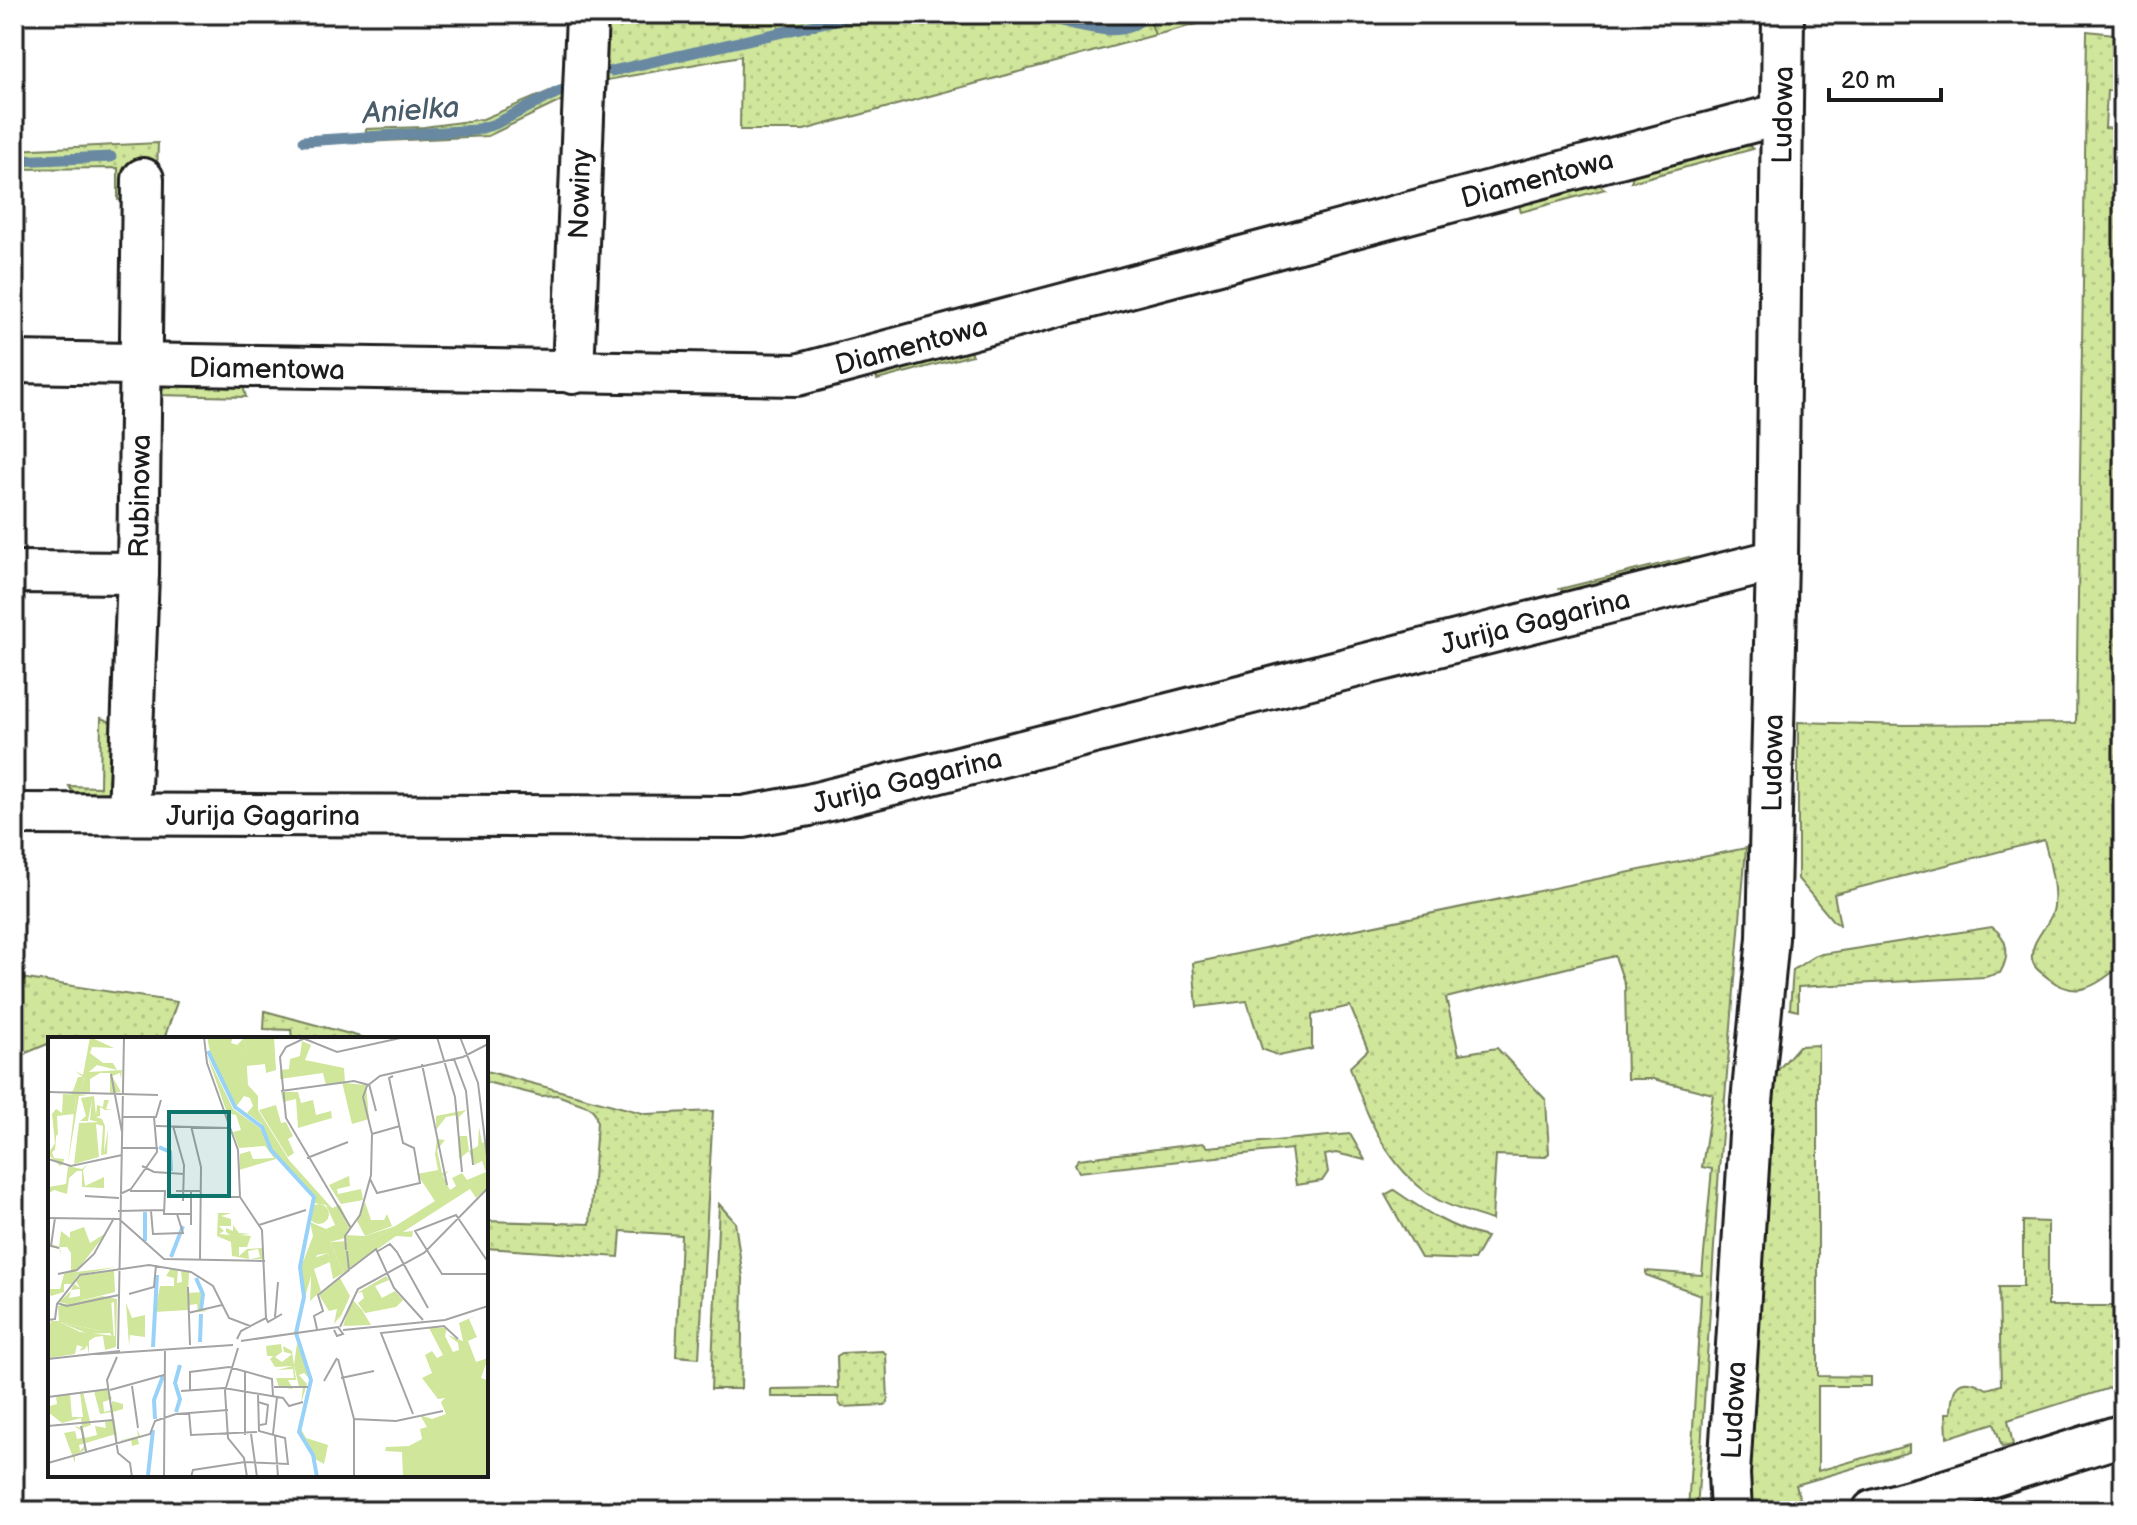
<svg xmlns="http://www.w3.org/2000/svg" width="2137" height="1525" viewBox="0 0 2137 1525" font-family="'Balsamiq Sans',sans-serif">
	<defs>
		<pattern id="grass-dots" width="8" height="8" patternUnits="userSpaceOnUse" patternTransform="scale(2)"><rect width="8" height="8" fill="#d0e69b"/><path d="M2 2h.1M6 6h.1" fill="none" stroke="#b2c585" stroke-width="1.8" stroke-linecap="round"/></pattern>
		<pattern id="forest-crowns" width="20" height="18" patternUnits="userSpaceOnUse" patternTransform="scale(2)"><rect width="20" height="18" fill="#d0e69b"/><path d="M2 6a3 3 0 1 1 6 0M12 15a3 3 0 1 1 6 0" fill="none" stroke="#b2c585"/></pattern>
	</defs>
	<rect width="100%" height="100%" fill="#fff"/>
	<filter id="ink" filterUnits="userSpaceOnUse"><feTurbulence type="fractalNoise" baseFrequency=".0125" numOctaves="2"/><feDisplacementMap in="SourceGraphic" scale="16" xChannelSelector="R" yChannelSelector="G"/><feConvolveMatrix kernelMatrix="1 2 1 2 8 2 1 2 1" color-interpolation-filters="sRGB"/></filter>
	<g filter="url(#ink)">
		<!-- grass -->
		<g fill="url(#grass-dots)" stroke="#76815c" stroke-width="2">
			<polygon points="599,14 809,18 826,14 1148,14 1155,35 804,130 740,130 741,56 607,80 603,147 596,146"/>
			<path d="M2087,31L2123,35V91H2107L2105,128L2123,129V967H2119C2094,987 2076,1000 2048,978C2041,972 2033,968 2032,959C2030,942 2046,929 2052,914C2059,898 2049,857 2044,840L1834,894L1840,925L1833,921L1798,879V722L1905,725L2076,723Z"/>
			<polygon points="566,84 565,99 488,136 366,142 366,129 424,127 483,119"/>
			<polygon points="158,143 157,172 135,198 118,200 118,168 14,169 14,150"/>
			<polygon points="1747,144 1753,149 1631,182 1634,172"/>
			<polygon points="1595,182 1605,189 1521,212 1518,202"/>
			<polygon points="967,346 972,355 877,380 876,370"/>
			<polygon points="160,385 243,386 246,397 158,395"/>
			<polygon points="1689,557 1688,563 1565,592 1560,589"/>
			<polygon points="101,718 113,723 109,790 105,795 75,797 69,786 100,787"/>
			<path d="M1746,848L1719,1169L1697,1511H1688L1701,1295L1646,1275V1271L1702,1275L1712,1169L1702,1167L1713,1094L1653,1079H1627L1625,985L1615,956L1446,998L1459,1054L1497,1048L1546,1100L1549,1153L1545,1157L1496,1155L1492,1220C1472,1213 1450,1208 1433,1197C1387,1166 1367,1118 1350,1067L1368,1050L1350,1006L1312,1015V1049L1279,1056L1262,1049L1247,1001L1197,1007L1193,963Z"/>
			<path d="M1992,927C2009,939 2010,956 2000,973L1985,977L1798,987V1011L1790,1009L1793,970L1816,955Z"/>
			<polygon points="14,977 177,1002 164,1039 50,1039 50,1043 14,1058"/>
			<polygon points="265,1011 368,1039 292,1038 291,1030 264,1029"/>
			<polygon points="1818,1045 1818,1376 1871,1377 1871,1386 1818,1386 1818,1471 1909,1445 1909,1452 1796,1485 1803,1511 1764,1511 1745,1496 1771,1078 1799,1046"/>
			<polygon points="486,1071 646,1114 713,1111 699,1358 676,1356 681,1235 621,1231 619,1257 486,1248 486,1221 590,1224 597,1122 595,1113 590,1107 557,1095 541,1096 486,1082"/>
			<polygon points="1350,1134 1365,1160 1336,1153 1325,1155 1328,1172 1322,1181 1296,1185 1291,1149 1079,1172 1075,1164 1079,1159 1203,1143 1208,1147"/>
			<path d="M1394,1190C1423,1210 1451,1229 1487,1237L1474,1260L1421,1258L1385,1195Z"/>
			<polygon points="719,1204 735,1222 743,1278 741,1389 711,1389"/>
			<path d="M2023,1221L2048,1222V1306H2123V1384L2008,1420L2013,1445L2002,1447L1994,1423L1947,1438L1946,1413H1951C1952,1386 1958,1372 1987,1389L2001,1385L1999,1287H2023Z"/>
			<polygon points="883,1351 886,1354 888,1401 885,1405 842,1407 839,1403 838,1397 771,1397 771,1389 838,1388 837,1356 842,1353"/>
		</g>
		<!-- forest -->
		<polygon fill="url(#forest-crowns)" stroke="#76815c" stroke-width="2" points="1148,14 1236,14 1155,35"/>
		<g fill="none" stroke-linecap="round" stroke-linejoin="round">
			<!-- stream -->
			<g stroke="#6789a1" stroke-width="11">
				<path d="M612,71L844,18L874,15L1040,17C1073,20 1121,46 1146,14"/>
				<polyline points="304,141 475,130 495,124 560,91"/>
				<polyline points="14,161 111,157"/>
			</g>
			<defs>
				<g id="minor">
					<polyline points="14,362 797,375 1781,114"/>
					<polyline points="573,373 587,14"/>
					<polyline points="14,572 138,573"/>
					<polyline points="14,814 743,817 809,805 1777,560"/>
					<polyline points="129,814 138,573 143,179"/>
					<polyline points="1731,1511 1729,1474 1752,1102 1768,938 1777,560 1783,14"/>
					<polyline points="1873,1511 1935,1494 2123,1435"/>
				</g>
			</defs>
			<!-- minor casing -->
			<use href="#minor" stroke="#1c1c1c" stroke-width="46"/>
			<!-- minor -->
			<use href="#minor" stroke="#fff" stroke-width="40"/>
		</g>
	</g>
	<g text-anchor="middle" stroke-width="7" stroke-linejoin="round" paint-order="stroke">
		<!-- street labels -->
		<g font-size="28" fill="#1c1c1c" stroke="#fff">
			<text transform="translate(1782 115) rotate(-89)" y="10">Ludowa</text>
			<text transform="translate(1537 178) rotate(-15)" y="10">Diamentowa</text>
			<text transform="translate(579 194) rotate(-88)" y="10">Nowiny</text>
			<text transform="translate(911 345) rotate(-15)" y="10">Diamentowa</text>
			<text transform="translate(267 368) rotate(1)" y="10">Diamentowa</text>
			<text transform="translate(139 496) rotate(-89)" y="10">Rubinowa</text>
			<text transform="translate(1535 621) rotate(-14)" y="10">Jurija Gagarina</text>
			<text transform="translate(1772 763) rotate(-89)" y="10">Ludowa</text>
			<text transform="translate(907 780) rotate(-14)" y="10">Jurija Gagarina</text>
			<text x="263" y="825">Jurija Gagarina</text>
			<text transform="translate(1733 1410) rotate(-87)" y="10">Ludowa</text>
		</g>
		<!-- water labels -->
		<g font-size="30" font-style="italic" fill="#485c69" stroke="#fff">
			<text transform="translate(411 110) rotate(-4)" y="10">Anielka</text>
		</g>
	</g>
	<!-- overview -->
	<g transform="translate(48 1037)">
		<rect width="440" height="440" fill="#fff"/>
		<path d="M42,0L66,11L44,10L42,16L55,26H65L69,33L49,28L41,35L74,33L73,42L72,36L64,39L73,55L62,56V36H52L42,42V55L32,56L36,41L27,34L35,38ZM197,0H226L228,33L218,36L217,27L198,29ZM254,4L263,8L257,23L296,31L297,46L318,48L321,82L304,87L294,45L278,48L275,36L232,42V33L241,32L242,22L252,19ZM159,18L185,72L212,91L228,122L191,133L192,117L202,114L205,122L226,121L217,109L191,111L185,95L193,93L188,78L179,76ZM233,55H250L253,66L265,63L268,78L283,74L284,81L250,91L248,62L235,65ZM15,57L28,58L26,77L9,79L10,97L8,99V102L7,113L4,115L6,121L16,122L15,127L12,129L0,117L7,106L4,77L8,72L14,76ZM46,59L48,79L49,68L55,70L56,63H61L58,72L65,73L63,62L65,73H57L52,70V79L48,80L54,82L57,89L56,116L60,92L59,117L53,118L55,89L48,87L51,120L26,127L31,86L51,85L42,83L44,62L40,84H32L38,79L33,61ZM228,68L233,86L238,85L245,99L240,102L246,116L240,120L211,73ZM418,73L411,80V99H419L421,114L430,109L431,90L434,106L440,103V151L428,161L422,152L355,195L365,194L364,200L348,199L296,236L282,205L325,203L387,164L369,137L390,133L387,117L389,102L397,103L389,113L394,136L401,134L395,139L402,153L408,149L404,141L414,136L419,143L438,135L434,124L426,128L421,114L411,122L409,78L398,80L388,93V79ZM40,127L35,133L37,149L56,140V151L34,150V134H29L21,141L19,157L6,153L0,157L1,150L18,147L20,129L34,132ZM301,139L302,149L289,152L290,157L313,152L315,163L293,167L281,148ZM317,165L323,183H336L339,177L344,189L317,199L309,184ZM261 177a10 10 0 1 1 20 0a10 10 0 1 1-20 0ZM170,176H183L173,179L183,182V189H171L176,194L171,197L182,198L178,195V191L185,194V188L191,196L203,197L192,198L203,199L199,210H191V219L199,212L214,211L216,222H203L212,220L210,212L200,214L201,222L184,219L183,205L169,199ZM36,190L42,206L58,196L28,235L69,230L30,238L24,247H16V255L3,259L0,252H12L16,237L23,233V216L19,210H12L13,219L11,210H1L0,215V206L11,210L13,194L22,201V195ZM280,216L282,225L266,232L273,254L262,264L264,222ZM123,231L130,233L129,246L134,245L133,234L141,235L140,256L154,255V273L160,274L150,275L149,267L142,268L121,250L126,249V241L118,239ZM66,233L67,255L19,267L11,265L23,254L21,261L32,259V252L23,253L26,247L32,251L28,244L32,239ZM338,239L341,243L327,249L334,261L347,254L355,263L348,270L317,276L310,266L316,261L314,255L309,256ZM292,241L302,259L289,288L293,278L286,287L289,272L281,274L271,258ZM54,259L69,262L68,310L57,313L55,299L47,300L41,304V317L39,308L37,312L31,314L35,310L29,308L27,317L1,321L0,295L3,284H11L10,269ZM66,265L67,299L32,295L12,285L53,294V270ZM304,262L314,273L323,288L295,289ZM429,278L421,282L429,300L420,304L428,325L440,321L433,341L440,343L439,440H355L354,415L337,414L338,410L361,409L374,402L372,392L379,390L372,378L384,382L398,377L393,365L397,361L390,362L374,341L384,336L377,318L384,314L389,321L395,318L381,291L366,292L386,290L399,291L397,299L405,315L411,313L410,306L400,298L415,304L411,286ZM233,307L234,315L227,320L234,325L244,317L236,315L235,309L244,314L248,343H240L245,352L231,350L228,341H246L245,332L229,333L245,329L227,330L222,322L225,319H219L218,309ZM60,352L64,362L55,365L56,375L64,373V364L75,367V372L65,375L70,404L90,399L89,392L92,399L102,397L89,400L91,407L84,409L83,402L70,404L68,397L31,408L32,414L36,409L37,413L27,418V426L16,396L27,394L29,402L34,401V394L26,389L34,391L33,381L14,386L0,375L2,369L9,367L8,359L22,357L24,380H35L32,355ZM46,354L52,377L64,375L66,383L57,385L58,391L47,389L49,398L37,401L35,391L43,388L35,355Z" fill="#d0e69b" fill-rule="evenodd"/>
		<path d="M159,0H185L183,6L189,8L197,0L200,48L210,59V73L241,123L284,171L292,168L303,191L297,198L317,199L348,189L325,203L301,209L297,201L282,205L296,236L285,242L280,216L269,218L256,264L252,233L265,199L262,185L278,192L287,188L278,168L266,166V158L224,112L214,87L199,76L205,69L202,61L196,59L188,70L165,29ZM30,40H36L32,57L40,58L31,59L20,126L28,59L18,56L25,54ZM63,261L66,303L62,296L40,297L12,285L53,294L51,264ZM78,266L84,281L97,278V300L82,298L81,308ZM249,306L263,343L256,336L251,338L259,347L253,366L255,350H251L246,328ZM264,346L253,392L258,401L280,408L276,427L267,422L252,395Z" fill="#d0e69b"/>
		<path d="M112,249H140V273L107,275Z" fill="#d0e69b"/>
		<path fill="none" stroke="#99d2f9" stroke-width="4" d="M160,14L187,70L214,90L223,113L266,160L252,230L256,260L248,296L263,343L251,395L265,418L269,440M111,110L122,115L123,134M97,204V175M123,220L135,189M148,241L155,257L153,273M152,305L153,277M105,310L109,238M128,375L132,362L127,346L132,328M107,382L106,363L115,339M100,438L105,393"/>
		<path fill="none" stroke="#a4a4a4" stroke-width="2" d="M156,0L159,26L190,113L192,160L214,193L218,281L220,285L234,277M252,0L289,15L357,0M389,0L407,60L414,135M412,0L430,46L440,128M255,2L238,10L232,20L238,81L303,191M406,22L418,54L425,128M374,27L399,148M63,37L74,95M321,47L328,74M233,54L306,44L321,48M0,55L110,58M74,80H108L113,63M108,89L181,91M125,89L136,128L135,164M143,89L153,130L152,222M324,97L352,89M74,111H110M259,121L300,105M0,122L23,129L74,118M94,129L106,135L136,137M322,142L329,156L372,146L366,111L355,106L341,41L345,39M82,154H117L116,177H143M128,154H153M72,157L83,152L109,115L106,80M37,159L71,161M167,160H192M70,174L116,173M103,174L105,197L135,196L129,177M0,181L71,182L116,222L217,224M7,181L3,209L11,211M143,188V154M211,188L258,173M298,213L297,199L312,178L323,138L324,97L315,60L319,49L332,39L415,20L440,7M330,214L342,207L349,215L380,271M440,225L408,178L367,194L394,237H440M302,232L328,212L346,251L375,283M10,237L29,233L46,217L66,181M140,250L142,308M81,257L106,250L108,228M9,266L19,269L71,258M140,276L174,268M227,280L230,245M0,283L7,282L9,267L32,238L101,228L143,235L165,249L181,281L202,289M292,290L310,252L376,216L440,151M269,292L266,279L275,274L270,258L301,233L299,214M295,293L397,283L440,269M189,302L193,294L218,281M193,304L290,290L295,297L289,299L286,293M190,311L177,354L180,401L196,421L199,440M70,312L76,0M51,317L185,308M69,320L59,343L70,416L82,426L84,440M0,322L72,314M290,322L306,382V440M293,341L326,334M276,344L289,321M84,349L90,391M226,350H260M62,353L116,338M142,353V335L181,330L224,342L225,359M133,354L176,351L235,361L241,369L255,365M0,360L61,352M210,365L220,368L218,387L212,388M141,375L143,398L209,395M365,377L333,296L396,289L410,302M306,382L348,384L395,374M0,389L65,383M33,389L38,414M203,397L209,440M225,397L229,360M197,398V334M227,399L230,440M0,426L102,397L107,384L128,377L180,373M116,440L117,313M143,440L145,433L197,425L240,427L237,401L211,394L210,357"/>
		<path fill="#0f766e" fill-opacity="0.15" stroke="#0f766e" stroke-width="4" d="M121,75H181V159H121Z"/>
		<rect width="440" height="440" fill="none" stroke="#1c1c1c" stroke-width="4"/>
	</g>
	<!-- margin -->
	<rect width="2137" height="1525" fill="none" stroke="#fff" stroke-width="48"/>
	<rect x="24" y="24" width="2089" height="1477" fill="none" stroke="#1c1c1c" stroke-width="3" filter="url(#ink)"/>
	<!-- scale -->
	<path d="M1829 88v12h112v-12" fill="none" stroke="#1c1c1c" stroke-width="4"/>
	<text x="1841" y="88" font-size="24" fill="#1c1c1c" stroke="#ffffff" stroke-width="6" paint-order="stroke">20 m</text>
</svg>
